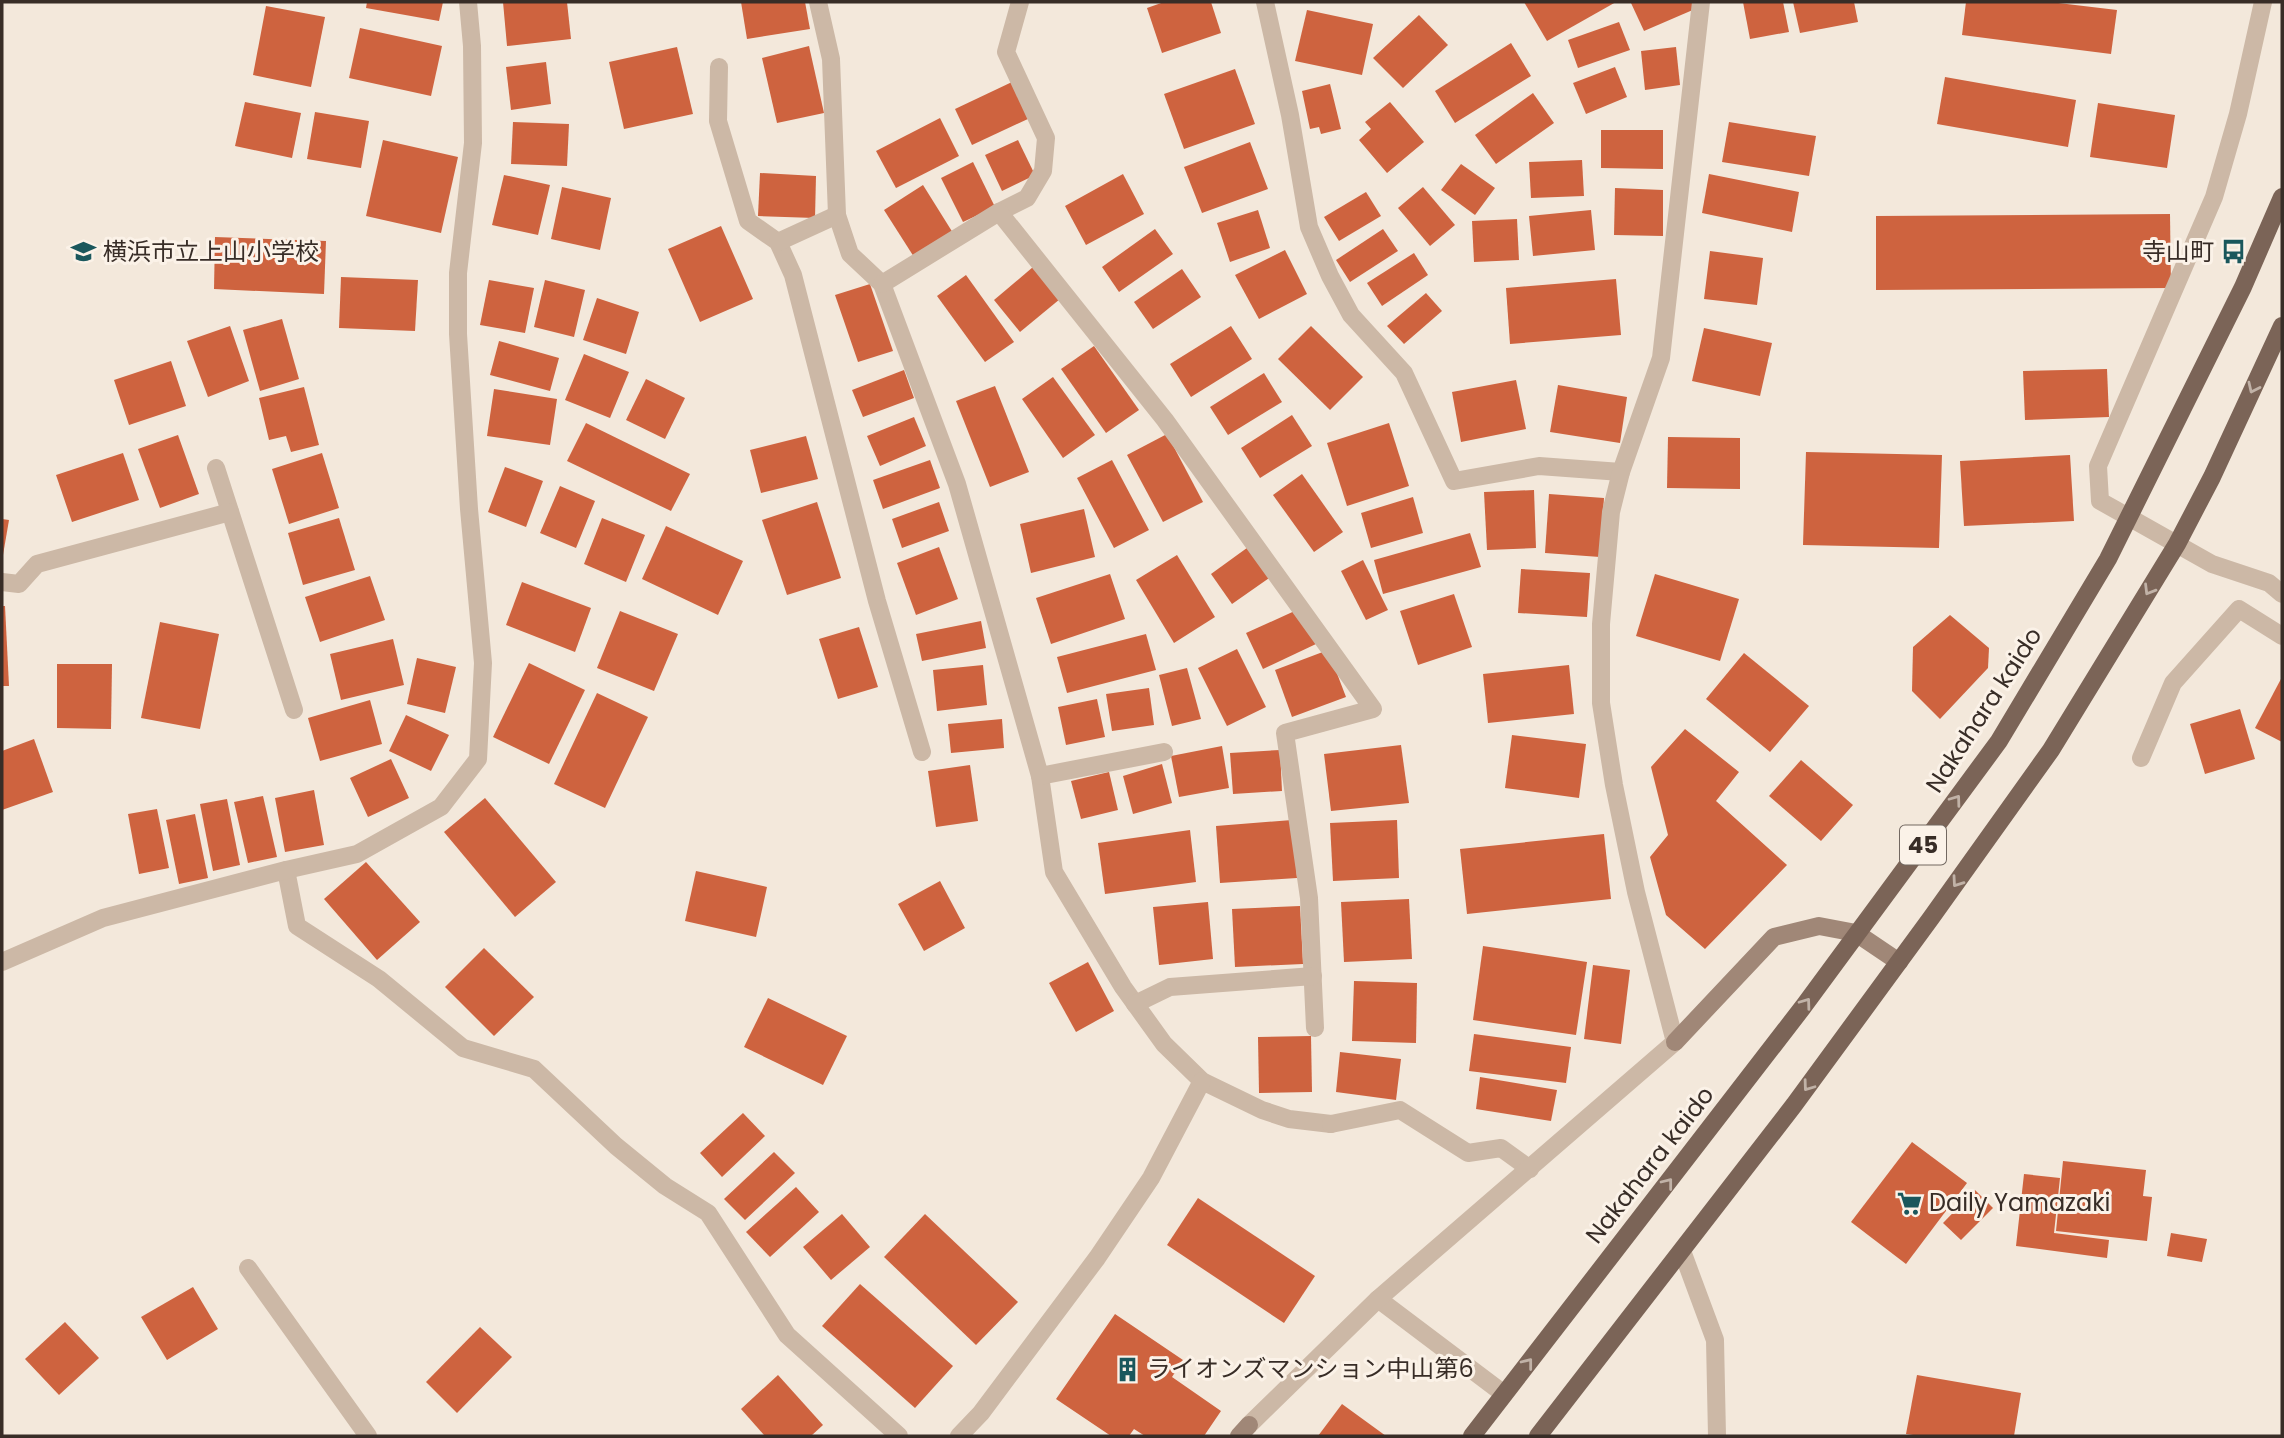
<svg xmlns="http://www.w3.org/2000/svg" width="2284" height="1438" viewBox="0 0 2284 1438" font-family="Poppins,'Noto Sans JP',sans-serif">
	<rect width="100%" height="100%" fill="#f3e8db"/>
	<!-- building -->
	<g fill="#ce633f">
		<polygon points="367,2 443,2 439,21 366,8"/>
		<polygon points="503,2 567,2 571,39 507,46"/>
		<polygon points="741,2 805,2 810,29 747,39"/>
		<polygon points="1164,2 1211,2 1221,33 1162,53 1147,8"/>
		<polygon points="1524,2 1616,2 1547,41"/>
		<polygon points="1635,2 1692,2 1695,9 1644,31 1631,3"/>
		<polygon points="1743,2 1783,2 1789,32 1750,39"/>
		<polygon points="1793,2 1854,2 1858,22 1800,33"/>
		<polygon points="1966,2 2050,2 2117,10 2111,54 1962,35"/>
		<polygon points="266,6 325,17 311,87 253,75"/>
		<polygon points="1307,10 1373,24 1362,75 1295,61"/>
		<polygon points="1419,15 1448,45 1403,88 1373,58"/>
		<polygon points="1619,22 1630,50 1578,68 1568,40"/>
		<polygon points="360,28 442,46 431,96 349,78"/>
		<polygon points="1511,43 1531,76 1455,123 1435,91"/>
		<polygon points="809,46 824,113 777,123 762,58"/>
		<polygon points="677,47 693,114 624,129 609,62"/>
		<polygon points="1676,47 1680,85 1645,90 1641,51"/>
		<polygon points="546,62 551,104 511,110 506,67"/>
		<polygon points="1615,67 1627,97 1586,114 1573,83"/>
		<polygon points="1235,69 1255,124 1184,149 1164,94"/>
		<polygon points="1945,77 2076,100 2068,147 1937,124"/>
		<polygon points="1012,82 1030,118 972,145 955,109"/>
		<polygon points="1330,84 1341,129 1321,134 1319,127 1310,129 1302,91"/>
		<polygon points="1533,93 1554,123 1496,164 1475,135"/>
		<polygon points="245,102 301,113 292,158 235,146"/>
		<polygon points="1390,102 1424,142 1387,173 1359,140 1371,129 1365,122"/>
		<polygon points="2098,103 2175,115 2167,168 2090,157"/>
		<polygon points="315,112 369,121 361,168 307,159"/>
		<polygon points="940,118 959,156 896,188 876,151"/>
		<polygon points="513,122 569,124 567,166 511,164"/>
		<polygon points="1729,122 1816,136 1809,176 1722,162"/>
		<polygon points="1601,130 1663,130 1663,169 1601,168"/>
		<polygon points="383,140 458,157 441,233 366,216"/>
		<polygon points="1018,140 1035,175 1002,191 985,155"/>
		<polygon points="1250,142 1268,189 1202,213 1184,167"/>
		<polygon points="1582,160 1584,196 1531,198 1529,162"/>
		<polygon points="973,162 995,207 963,222 941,178"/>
		<polygon points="1461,164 1495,188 1475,215 1441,190"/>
		<polygon points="760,173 816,176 815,218 758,216"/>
		<polygon points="1123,174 1144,214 1086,245 1065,206"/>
		<polygon points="1709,174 1799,192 1792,232 1702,213"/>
		<polygon points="504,175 550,185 538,235 492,225"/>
		<polygon points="923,185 953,233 914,257 884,210"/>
		<polygon points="562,187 611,198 600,250 551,239"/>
		<polygon points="1423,187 1455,225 1430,246 1398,208"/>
		<polygon points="1615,188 1663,190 1663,236 1614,235"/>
		<polygon points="1366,192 1381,216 1339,241 1324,217"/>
		<polygon points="1258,210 1270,248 1230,262 1217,223"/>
		<polygon points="1591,210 1595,250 1533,256 1529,216"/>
		<polygon points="2170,214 2171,288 1876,290 1876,216"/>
		<polygon points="1517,219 1519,260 1474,262 1472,221"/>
		<polygon points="721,226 753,299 700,322 668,249"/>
		<polygon points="1155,229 1173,254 1119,292 1102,267"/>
		<polygon points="1383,229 1398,251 1350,282 1336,260"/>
		<polygon points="215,237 326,241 324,294 214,289"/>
		<polygon points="1285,250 1307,294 1259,319 1235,275"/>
		<polygon points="1710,251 1763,258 1757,305 1704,299"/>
		<polygon points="1414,253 1428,275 1382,306 1367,283"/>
		<polygon points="1033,267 1060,299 1020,332 994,300"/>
		<polygon points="1182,269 1201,297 1153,329 1134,302"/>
		<polygon points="966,275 1014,342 985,362 937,296"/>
		<polygon points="341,277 418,280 415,331 339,328"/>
		<polygon points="1616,279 1621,335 1510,344 1506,288"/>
		<polygon points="489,280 534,288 525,333 480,325"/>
		<polygon points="545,280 585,290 574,337 534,327"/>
		<polygon points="870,284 893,351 858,362 835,295"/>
		<polygon points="1426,293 1442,311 1404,344 1387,326"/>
		<polygon points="597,298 639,312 626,354 583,340"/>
		<polygon points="282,319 299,379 260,391 243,330"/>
		<polygon points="230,326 249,381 208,397 187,341"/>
		<polygon points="1231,326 1252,359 1191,397 1170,364"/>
		<polygon points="1311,326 1363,377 1330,410 1278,359"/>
		<polygon points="1704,328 1772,343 1760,396 1692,381"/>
		<polygon points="499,341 559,358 550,391 490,375"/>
		<polygon points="1094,346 1139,410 1106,433 1061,369"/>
		<polygon points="584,354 629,372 610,418 565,400"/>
		<polygon points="171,361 186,406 129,425 114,380"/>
		<polygon points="2107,369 2109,417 2025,420 2023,371"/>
		<polygon points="904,370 914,398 863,417 852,390"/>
		<polygon points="1264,373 1282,402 1228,435 1210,407"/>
		<polygon points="1053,377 1095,435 1063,458 1022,399"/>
		<polygon points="646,379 685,398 665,439 626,420"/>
		<polygon points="1516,380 1526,429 1461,442 1452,392"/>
		<polygon points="1558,385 1627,397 1620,443 1550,432"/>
		<polygon points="995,386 1029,472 990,487 956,401"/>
		<polygon points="304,387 319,445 291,452 286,436 269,440 259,398"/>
		<polygon points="494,389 557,399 550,445 487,436"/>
		<polygon points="1292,415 1312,446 1260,478 1241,448"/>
		<polygon points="914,417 926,446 880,466 867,436"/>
		<polygon points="586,423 690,474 671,511 567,461"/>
		<polygon points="1389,423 1409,486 1347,506 1327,443"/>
		<polygon points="1167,434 1203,502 1163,522 1127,455"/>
		<polygon points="178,435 199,494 160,508 138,449"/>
		<polygon points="806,436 818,479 761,493 750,450"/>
		<polygon points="1668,437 1740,438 1740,489 1667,488"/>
		<polygon points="1806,452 1942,455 1939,548 1803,545"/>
		<polygon points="123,453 139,500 72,522 56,475"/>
		<polygon points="322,453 339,508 289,524 272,469"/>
		<polygon points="2070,455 2074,521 1964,526 1960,461"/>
		<polygon points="930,460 940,488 883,509 873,480"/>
		<polygon points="1112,460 1149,530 1114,548 1077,478"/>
		<polygon points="505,467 543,481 526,527 488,512"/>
		<polygon points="1302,474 1343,532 1314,552 1273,495"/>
		<polygon points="560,486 595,501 576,548 540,533"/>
		<polygon points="1534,490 1536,548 1487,550 1484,492"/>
		<polygon points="1549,494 1604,498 1600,557 1545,553"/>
		<polygon points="1413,497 1423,533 1371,548 1361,513"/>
		<polygon points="817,502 841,578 787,595 762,520"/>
		<polygon points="939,502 949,531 902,548 892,519"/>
		<polygon points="1084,509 1095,557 1031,573 1020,524"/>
		<polygon points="339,518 355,570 303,585 288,533"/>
		<polygon points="602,518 645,535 626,582 584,564"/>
		<polygon points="2,519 9,520 3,555 2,555"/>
		<polygon points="666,526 743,561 718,615 642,579"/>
		<polygon points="1470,533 1481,567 1383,594 1374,560"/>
		<polygon points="1251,545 1272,576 1232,604 1211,574"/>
		<polygon points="939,547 958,599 916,615 897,563"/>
		<polygon points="1177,555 1215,617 1174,643 1136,580"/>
		<polygon points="1363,560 1388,610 1366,620 1341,571"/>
		<polygon points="1521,569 1590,573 1587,617 1518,613"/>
		<polygon points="1110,574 1125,619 1051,644 1036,598"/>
		<polygon points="1655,574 1739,599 1720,661 1636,636"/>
		<polygon points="370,576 385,620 320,642 305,597"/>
		<polygon points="522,582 591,608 575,652 506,625"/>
		<polygon points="1454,594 1472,647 1418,665 1400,611"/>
		<polygon points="2,606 5,606 9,686 2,686"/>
		<polygon points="1299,609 1316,644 1263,669 1246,633"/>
		<polygon points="620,611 678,634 654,691 597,668"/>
		<polygon points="1950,615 1989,648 1988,668 1940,719 1912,691 1913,647"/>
		<polygon points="981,621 986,648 922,661 916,634"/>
		<polygon points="160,622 219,634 200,729 141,718"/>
		<polygon points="859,627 878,687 838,699 819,639"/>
		<polygon points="1146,634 1156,670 1067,693 1057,657"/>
		<polygon points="393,639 404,685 341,700 330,654"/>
		<polygon points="1237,649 1266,707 1227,726 1198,668"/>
		<polygon points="1328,650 1346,697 1292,717 1275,670"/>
		<polygon points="1744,653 1809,706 1770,752 1706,699"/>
		<polygon points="417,658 456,667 445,713 407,704"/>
		<polygon points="529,663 585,690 549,764 493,737"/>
		<polygon points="57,664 112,664 111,729 57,728"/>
		<polygon points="983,665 987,705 937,711 933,670"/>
		<polygon points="1569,665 1574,714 1488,723 1483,674"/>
		<polygon points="1187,668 1201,719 1172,726 1159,675"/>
		<polygon points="2282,677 2282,742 2255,728"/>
		<polygon points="1149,688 1154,725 1112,731 1106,694"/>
		<polygon points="597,693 648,717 605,808 554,784"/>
		<polygon points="1097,699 1105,737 1066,745 1058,707"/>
		<polygon points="370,700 382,744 320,761 308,718"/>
		<polygon points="2240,709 2255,759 2205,774 2190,724"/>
		<polygon points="406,715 449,735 431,771 389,751"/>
		<polygon points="1002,719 1004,748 951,753 948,724"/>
		<polygon points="1685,729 1739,772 1716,801 1787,865 1705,949 1666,915 1650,857 1668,835 1651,767"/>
		<polygon points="1512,735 1586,744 1579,798 1505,788"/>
		<polygon points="34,739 53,792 2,810 2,751"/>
		<polygon points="1401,745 1409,803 1331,811 1324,754"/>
		<polygon points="1222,746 1229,788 1179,797 1171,756"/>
		<polygon points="1280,750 1282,791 1233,794 1230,753"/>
		<polygon points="391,759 409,798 368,817 350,778"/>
		<polygon points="1801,760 1853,805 1821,841 1769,796"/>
		<polygon points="1162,764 1172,803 1133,814 1123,776"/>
		<polygon points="970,765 978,821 936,827 928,771"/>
		<polygon points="1109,772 1118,810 1081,819 1071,781"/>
		<polygon points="314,790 324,845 285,852 275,798"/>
		<polygon points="263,796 277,857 248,863 234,802"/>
		<polygon points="485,798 556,882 515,917 444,832"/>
		<polygon points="227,799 240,865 213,871 200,804"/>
		<polygon points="157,809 169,868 139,874 128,814"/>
		<polygon points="195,814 208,878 179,884 166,820"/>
		<polygon points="1292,820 1297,878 1220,883 1216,826"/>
		<polygon points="1397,820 1399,878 1333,881 1330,823"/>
		<polygon points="1190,830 1196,882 1105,894 1098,843"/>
		<polygon points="1604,834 1611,899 1467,914 1460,849"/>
		<polygon points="366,862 420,922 377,960 324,899"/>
		<polygon points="696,871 767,887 756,937 685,921"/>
		<polygon points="940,881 965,928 924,951 898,904"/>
		<polygon points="1409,899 1412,959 1344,962 1341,902"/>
		<polygon points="1208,902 1213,959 1159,965 1153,907"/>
		<polygon points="1300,906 1303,964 1235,967 1232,909"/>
		<polygon points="1483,946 1587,962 1576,1035 1473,1020"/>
		<polygon points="484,948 534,997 494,1036 445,987"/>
		<polygon points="1088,962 1114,1011 1076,1032 1049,983"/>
		<polygon points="1593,965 1630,970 1621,1044 1584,1039"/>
		<polygon points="1354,981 1417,983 1416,1043 1352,1041"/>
		<polygon points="768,998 847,1036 823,1085 744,1047"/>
		<polygon points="1474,1034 1571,1047 1566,1083 1469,1071"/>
		<polygon points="1311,1036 1312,1092 1259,1093 1258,1037"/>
		<polygon points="1340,1052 1401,1059 1396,1100 1336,1092"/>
		<polygon points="1480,1077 1557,1090 1551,1121 1476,1109"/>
		<polygon points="743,1113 765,1136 722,1177 700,1153"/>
		<polygon points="1912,1142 1967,1183 1906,1264 1851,1222"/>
		<polygon points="774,1152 795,1173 745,1220 724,1199"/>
		<polygon points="2063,1161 2146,1170 2143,1196 2152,1197 2147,1241 2056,1231"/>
		<polygon points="2024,1174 2060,1178 2054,1233 2109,1240 2107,1258 2016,1246"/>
		<polygon points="796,1187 819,1212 770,1257 746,1232"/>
		<polygon points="1975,1190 1993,1208 1961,1240 1943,1223"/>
		<polygon points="1198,1198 1315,1276 1284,1323 1167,1245"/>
		<polygon points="842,1214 870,1247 831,1280 803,1247"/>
		<polygon points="925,1214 1018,1302 976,1345 884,1257"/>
		<polygon points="2171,1233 2207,1239 2202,1262 2167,1256"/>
		<polygon points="860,1284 953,1366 915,1408 822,1326"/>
		<polygon points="193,1287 218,1329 167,1360 141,1317"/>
		<polygon points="1115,1314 1183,1360 1172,1377 1221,1411 1204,1436 1145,1436 1134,1429 1129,1436 1111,1436 1056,1399"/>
		<polygon points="65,1322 99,1358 59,1395 25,1359"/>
		<polygon points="480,1327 512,1357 457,1413 426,1382"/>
		<polygon points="778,1375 823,1425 811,1436 765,1436 741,1409"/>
		<polygon points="1917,1375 2021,1393 2014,1436 1920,1436 1906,1434"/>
		<polygon points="1342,1404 1386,1436 1318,1436"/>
	</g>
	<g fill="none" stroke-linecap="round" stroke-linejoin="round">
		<!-- lane -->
		<g stroke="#ccb8a6" stroke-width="18">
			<polyline points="719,67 718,121 748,221 778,242 793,275 877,601 922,752"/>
			<polyline points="999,212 1027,198 1043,171 1046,138 1006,52 1020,2"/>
			<polyline points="778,242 837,215"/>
			<polyline points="2141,758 2173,683 2239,609 2282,636"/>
			<polyline points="1040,776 1054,872 1123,987 1164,1044 1202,1081 1262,1110 1289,1119 1331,1124"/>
		</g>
		<!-- street -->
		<g stroke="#ccb8a6" stroke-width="18">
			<polyline points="818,2 831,59 837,215 850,254 882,284 957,484 1040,776 1164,752"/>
			<polyline points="1265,2 1290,115 1309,227 1330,276 1351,315 1404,373 1454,481 1539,466 1621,472"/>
			<polyline points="2263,2 2238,114 2214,197 2098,466 2100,501 2212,564 2269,583 2282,594"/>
			<polyline points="882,284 999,212 1165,420 1373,709 1285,733 1309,898 1315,1028"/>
			<polyline points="216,468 294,710"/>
			<polyline points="2,582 19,584 37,564 230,512"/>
			<polyline points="286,870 297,926 379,979 463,1048 534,1069 616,1146 665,1186 708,1213 787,1335 899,1436"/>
			<polyline points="2,962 103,918 286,870 357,854 441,807 478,759 483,663 469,509 458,334 458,273 473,143 472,46 468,2"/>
			<polyline points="1135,1004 1170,987 1313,976"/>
			<polyline points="1331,1124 1400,1110 1468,1153 1501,1148 1530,1169"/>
			<polyline points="1682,1251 1715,1340 1717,1436"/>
			<polyline points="248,1268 368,1436"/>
			<polyline points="1378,1299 1504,1394"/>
			<polyline points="1249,1425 1378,1299 1675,1042 1636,892 1614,785 1601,703 1601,624 1611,512 1621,472 1661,358 1701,2"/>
			<polyline points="959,1436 981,1413 1097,1258 1151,1178 1202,1081"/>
		</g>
		<!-- secondary -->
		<g stroke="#a08777" stroke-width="18">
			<polyline points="1675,1042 1774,937 1819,926 1856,933 1899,962"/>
			<polyline points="1239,1436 1249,1425"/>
		</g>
		<!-- primary -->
		<g stroke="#7b6457" stroke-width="18">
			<polyline points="1472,1436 1803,1007 1999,741 2108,559 2243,287 2282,197"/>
			<polyline points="1538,1436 1794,1105 1931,918 2051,750 2177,544 2212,477 2282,326"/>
		</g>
	</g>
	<!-- one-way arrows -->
	<defs><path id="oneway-chevron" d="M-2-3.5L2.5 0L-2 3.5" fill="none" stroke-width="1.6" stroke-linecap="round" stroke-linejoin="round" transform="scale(1.75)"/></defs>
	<g stroke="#c1b2a7">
		<use href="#oneway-chevron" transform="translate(2253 388) rotate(115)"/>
		<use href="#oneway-chevron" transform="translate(2149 590) rotate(121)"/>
		<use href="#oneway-chevron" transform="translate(1956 800) rotate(-54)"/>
		<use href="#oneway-chevron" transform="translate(1957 882) rotate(125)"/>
		<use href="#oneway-chevron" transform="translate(1806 1003) rotate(-54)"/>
		<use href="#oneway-chevron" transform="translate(1808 1086) rotate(126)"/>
		<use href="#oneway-chevron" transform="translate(1668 1183) rotate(-52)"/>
		<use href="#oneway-chevron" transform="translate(1528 1363) rotate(-52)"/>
	</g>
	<!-- icons -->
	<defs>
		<symbol id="school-bare" viewBox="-9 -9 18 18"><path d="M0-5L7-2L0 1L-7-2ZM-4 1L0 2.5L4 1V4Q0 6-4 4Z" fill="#1a575c" stroke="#fbf2e8" stroke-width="2.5" paint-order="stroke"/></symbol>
		<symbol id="bus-bare" viewBox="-9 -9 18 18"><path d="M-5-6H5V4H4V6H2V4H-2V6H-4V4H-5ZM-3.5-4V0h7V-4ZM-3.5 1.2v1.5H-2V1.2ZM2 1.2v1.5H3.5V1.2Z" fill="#1a575c" stroke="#fbf2e8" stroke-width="2.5" paint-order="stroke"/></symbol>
		<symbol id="supermarket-bare" viewBox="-9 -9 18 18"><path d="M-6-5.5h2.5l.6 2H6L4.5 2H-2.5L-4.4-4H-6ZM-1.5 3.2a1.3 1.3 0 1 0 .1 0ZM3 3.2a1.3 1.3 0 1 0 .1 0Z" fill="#1a575c" stroke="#fbf2e8" stroke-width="2.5" paint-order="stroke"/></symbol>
		<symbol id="building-bare" viewBox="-9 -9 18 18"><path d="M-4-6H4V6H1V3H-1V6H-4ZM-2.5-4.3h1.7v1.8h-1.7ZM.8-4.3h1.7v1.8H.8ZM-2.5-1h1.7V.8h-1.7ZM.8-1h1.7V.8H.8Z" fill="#1a575c" stroke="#fbf2e8" stroke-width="2.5" paint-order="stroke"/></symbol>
	</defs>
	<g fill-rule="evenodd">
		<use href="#school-bare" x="66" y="234" width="35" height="35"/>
		<use href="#bus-bare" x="2216" y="234" width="35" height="35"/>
		<use href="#supermarket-bare" x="1892" y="1186" width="35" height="35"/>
		<use href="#building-bare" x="1110" y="1352" width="35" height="35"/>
	</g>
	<g text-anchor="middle" stroke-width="6" stroke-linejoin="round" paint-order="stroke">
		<!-- shield labels -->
		<rect fill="#fbf2e8" stroke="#726861" stroke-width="2" x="1900" y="825.5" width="46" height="39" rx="5"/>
		<g font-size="23" font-weight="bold" fill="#382d27">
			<text x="1923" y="853">45</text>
		</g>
		<!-- poi labels -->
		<g font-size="24" fill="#382d27" stroke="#fbf2e8" text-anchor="start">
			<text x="103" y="260">横浜市立上山小学校</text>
			<text x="2214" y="260" text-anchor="end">寺山町</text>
			<text x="1929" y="1211">Daily Yamazaki</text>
			<text x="1147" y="1377">ライオンズマンション中山第6</text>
		</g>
		<!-- street labels -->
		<g font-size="24" fill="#382d27" stroke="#fbf2e8">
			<text transform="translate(1984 710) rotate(-57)" y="8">Nakahara kaido</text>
			<text transform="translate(1650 1165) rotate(-52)" y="8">Nakahara kaido</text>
		</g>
	</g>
	<!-- border -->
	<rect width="2284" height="1438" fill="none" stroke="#382d27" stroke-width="7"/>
</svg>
